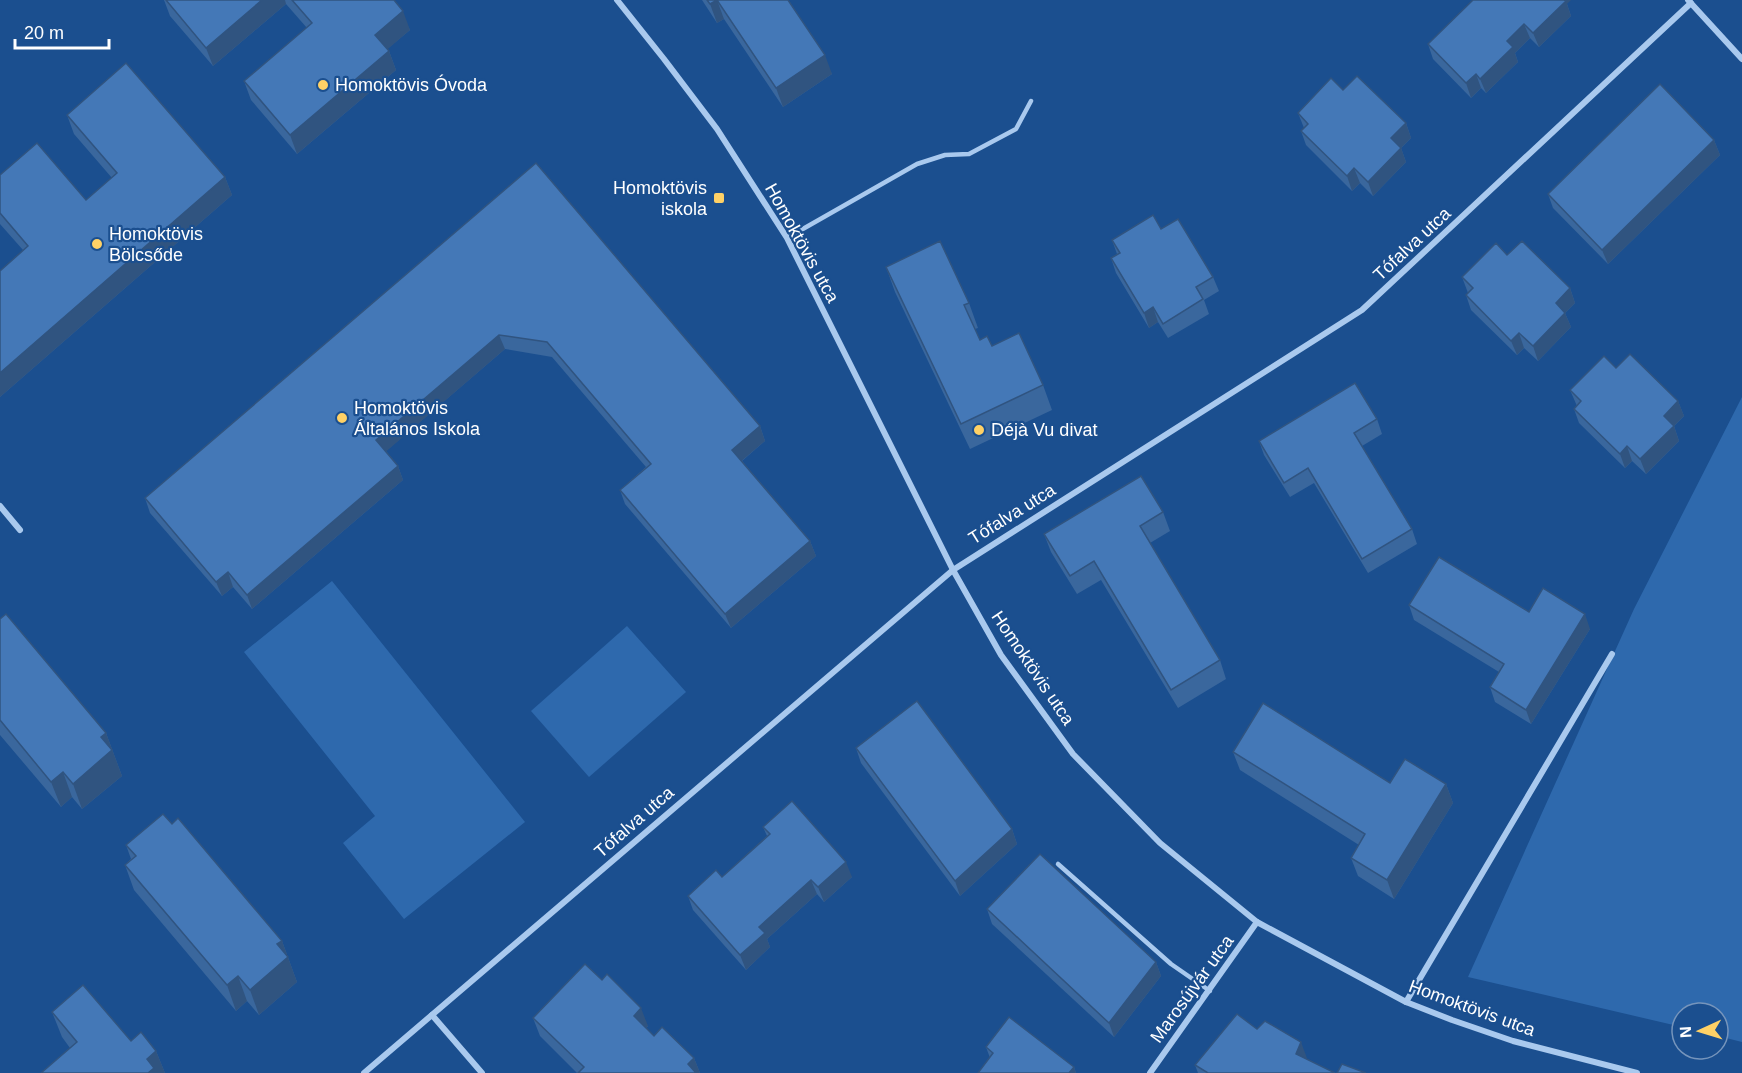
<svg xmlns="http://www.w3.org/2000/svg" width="1742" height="1073" viewBox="0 0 1742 1073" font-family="Arial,sans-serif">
	<rect width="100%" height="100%" fill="#1b4f8f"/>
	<!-- green -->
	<g fill="#2e69ad">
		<polygon points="1742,397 1742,1042 1718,1036 1718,1013 1682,1013 1682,1027 1468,977 1634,609"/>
		<polygon points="332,581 525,822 404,919 343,843 375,816 244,652"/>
		<polygon points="627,626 686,692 589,777 531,711"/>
	</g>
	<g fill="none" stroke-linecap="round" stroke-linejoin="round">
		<!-- lane -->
		<g stroke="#a9c9ee" stroke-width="4.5">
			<polyline points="787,238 917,164 945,155 969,154 1016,129 1031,101"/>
			<polyline points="1058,864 1171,964 1210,991"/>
		</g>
		<!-- street -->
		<g stroke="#a9c9ee" stroke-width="6">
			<polyline points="617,0 664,59 717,129 787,238 953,570 1001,655 1073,754 1160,843 1257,922 1406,1002 1452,1020 1513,1041 1637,1073"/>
			<polyline points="1688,0 1742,59"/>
			<polyline points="0,506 20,530"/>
			<polyline points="1406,1002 1612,654"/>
			<polyline points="432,1015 482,1073"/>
			<polyline points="364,1073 953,570 1362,310 1691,3"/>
			<polyline points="1150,1073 1257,922"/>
		</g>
	</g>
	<!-- wall -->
	<g fill="#3a679d">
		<polygon points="164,0 394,0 410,30 387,49 389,51 396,70 297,154 251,100 244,81 307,28 286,4 213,66 170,16"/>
		<polygon points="702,0 788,0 832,74 783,107 724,19 717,23"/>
		<polygon points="1567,4 1571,16 1539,47 1530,38 1515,53 1518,62 1486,93 1481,88 1471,98 1433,59 1428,44"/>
		<polygon points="1343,90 1406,123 1411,138 1401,148 1406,162 1373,196 1360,183 1352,191 1306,145 1301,131 1304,128 1298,113"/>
		<polygon points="67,115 225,177 232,195 0,397 0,271 23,250 0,224 0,175 86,200 112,178 74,134"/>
		<polygon points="1714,140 1720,155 1608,264 1553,208 1548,194"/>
		<polygon points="536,163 760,426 765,441 742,461 810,541 816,556 731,628 625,504 620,490 646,467 552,357 505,349 386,451 398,466 403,480 252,609 233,587 222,596 150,513 145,498"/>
		<polygon points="1161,229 1213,277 1219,291 1204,300 1209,314 1168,338 1158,322 1149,328 1116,273 1111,258 1117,254 1112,240"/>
		<polygon points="1507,255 1570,288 1575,303 1565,313 1571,327 1538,361 1524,348 1517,355 1471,310 1466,295 1468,293 1462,277"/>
		<polygon points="886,267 969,303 978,328 975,329 980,340 992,346 1043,385 1052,410 970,449 895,292"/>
		<polygon points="1616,368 1678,401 1684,416 1674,426 1679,441 1646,474 1632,461 1625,468 1579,423 1574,409 1577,406 1570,390"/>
		<polygon points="1377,419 1382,434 1362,446 1412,529 1417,544 1368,573 1314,483 1290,497 1264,455 1259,441"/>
		<polygon points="1163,512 1170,531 1150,543 1220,660 1226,679 1178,708 1101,580 1077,594 1051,552 1044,534"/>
		<polygon points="1409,605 1529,612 1590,629 1531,724 1495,702 1490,687 1499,672 1414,620"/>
		<polygon points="0,619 106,733 122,776 82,809 72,797 61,807 0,735"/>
		<polygon points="856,748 1012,829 1017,844 960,896 861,763"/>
		<polygon points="1233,752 1390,783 1446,784 1453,803 1394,899 1358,876 1351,858 1359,845 1240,770"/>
		<polygon points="172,824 282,941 297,982 259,1015 247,1001 236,1011 134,890 125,865 131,859 126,845"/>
		<polygon points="763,827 852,877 824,902 817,894 767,939 770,947 746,970 693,910 688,896 722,877 767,836"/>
		<polygon points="987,909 1156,962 1161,976 1114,1037 992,924"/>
		<polygon points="52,1012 156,1051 165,1073 41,1073 70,1048 62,1037"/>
		<polygon points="533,1018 648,1026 646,1028 654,1036 694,1058 700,1073 577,1073 540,1036"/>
		<polygon points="1257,1029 1307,1059 1335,1073 1198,1073 1195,1065"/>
		<polygon points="986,1047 1074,1067 1076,1073 978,1073 990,1058"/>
	</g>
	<!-- shaded-wall -->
	<g fill="#305480">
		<polygon points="262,0 285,0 286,4 213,66 206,48"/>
		<polygon points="717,0 724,19 717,23 710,4"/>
		<polygon points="1560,0 1571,0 1567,4 1571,16 1539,47 1533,33"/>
		<polygon points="403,11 410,30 382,54 375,35"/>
		<polygon points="1524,24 1530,38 1515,53 1518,62 1486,93 1480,79 1507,41"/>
		<polygon points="389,51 396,70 297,154 290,135"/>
		<polygon points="825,55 832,74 783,107 776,88"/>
		<polygon points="1476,74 1481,88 1471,98 1466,83"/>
		<polygon points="1406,123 1411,138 1396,153 1391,138"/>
		<polygon points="1714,140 1720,155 1608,264 1602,250"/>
		<polygon points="1401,148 1406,162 1373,196 1368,182"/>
		<polygon points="1354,168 1360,183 1352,191 1347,176"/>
		<polygon points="225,177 232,195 0,397 0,373"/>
		<polygon points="1570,288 1575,303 1565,313 1571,327 1538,361 1533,346 1556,303"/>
		<polygon points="1153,307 1158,322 1149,328 1144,313"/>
		<polygon points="1519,333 1524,348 1517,355 1511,341"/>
		<polygon points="499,335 505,349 382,455 376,440"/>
		<polygon points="1678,401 1684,416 1669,431 1664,416"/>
		<polygon points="760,426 765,441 738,464 732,450"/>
		<polygon points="1674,426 1679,441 1646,474 1640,459"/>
		<polygon points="1627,446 1632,461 1625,468 1620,454"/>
		<polygon points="398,466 403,480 252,609 247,595"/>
		<polygon points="810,541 816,556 731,628 725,614"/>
		<polygon points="228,572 233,587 222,596 216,582"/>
		<polygon points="1585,614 1590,629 1531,724 1526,710"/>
		<polygon points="106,733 122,776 82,809 73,784 101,737"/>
		<polygon points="63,772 72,797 61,807 51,782"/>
		<polygon points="1446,784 1453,803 1394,899 1387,880"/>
		<polygon points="1012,829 1017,844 960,896 955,881"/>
		<polygon points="846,862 852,877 824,902 818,887"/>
		<polygon points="811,880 817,894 767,939 770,947 746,970 740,955 759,927"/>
		<polygon points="282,941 297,982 259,1015 250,990 277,944"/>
		<polygon points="1156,962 1161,976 1114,1037 1109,1023"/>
		<polygon points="238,976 247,1001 236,1011 227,985"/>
		<polygon points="641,1008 648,1026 640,1034 634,1016"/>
		<polygon points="1301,1042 1308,1061 1296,1054"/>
		<polygon points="156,1051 165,1073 148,1073 147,1059"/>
		<polygon points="694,1058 700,1073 691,1073 688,1064"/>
		<polygon points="1074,1067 1076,1073 1069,1073"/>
	</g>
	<!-- building -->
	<g fill="#4478b7" stroke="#305480" stroke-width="1.5">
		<polygon points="166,0 262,0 206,48"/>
		<polygon points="292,0 394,0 403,11 375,35 389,51 290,135 244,81 312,23"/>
		<polygon points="707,0 788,0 825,55 776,88 717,0 710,4"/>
		<polygon points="1473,0 1564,0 1566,1 1533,33 1524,24 1507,41 1513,47 1480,79 1476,74 1466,83 1428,44"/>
		<polygon points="126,63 225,177 0,373 0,271 28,246 0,213 0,175 37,143 86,200 117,173 67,115"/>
		<polygon points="1357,76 1406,123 1391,138 1401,148 1368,182 1354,168 1347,176 1301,131 1308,124 1298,113 1331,78 1343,90"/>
		<polygon points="1660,84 1714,140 1602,250 1548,194"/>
		<polygon points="536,163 760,426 732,450 810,541 725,614 620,490 651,464 547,342 499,335 376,440 398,466 247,595 228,572 216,582 145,498"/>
		<polygon points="1153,215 1161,229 1178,219 1213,277 1196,287 1203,299 1163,324 1153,307 1144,313 1111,258 1120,253 1112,240"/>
		<polygon points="940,241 969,303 964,305 980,340 987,336 992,346 1019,333 1043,385 961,424 886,267"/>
		<polygon points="1522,241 1570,288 1556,303 1565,313 1533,346 1519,333 1511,341 1466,295 1473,288 1462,277 1496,243 1507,255"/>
		<polygon points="1630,354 1678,401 1664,416 1674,426 1640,459 1627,446 1620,454 1574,409 1581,401 1570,390 1604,356 1616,368"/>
		<polygon points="1355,383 1377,419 1354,433 1412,529 1362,559 1308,468 1284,483 1259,441"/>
		<polygon points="1141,476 1163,512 1140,526 1220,660 1171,690 1094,561 1070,576 1044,534"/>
		<polygon points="1439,557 1529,612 1543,588 1585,614 1526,710 1490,687 1504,664 1409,605"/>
		<polygon points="6,614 106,733 101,737 112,750 73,784 63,772 51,782 0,720 0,619"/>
		<polygon points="917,701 1012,829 955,881 856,748"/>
		<polygon points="1263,703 1390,783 1405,759 1446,784 1387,880 1351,858 1365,834 1233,752"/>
		<polygon points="792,801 846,862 818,887 811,880 759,927 765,933 740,955 688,896 716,870 722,877 770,834 763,827"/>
		<polygon points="163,814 172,824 178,818 282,941 277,944 288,957 250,990 238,976 227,985 125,865 136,856 126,845"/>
		<polygon points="1040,854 1156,962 1109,1023 987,909"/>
		<polygon points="585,964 602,980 607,974 641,1008 634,1016 654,1036 662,1027 694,1058 688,1064 696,1073 578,1073 584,1067 533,1018"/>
		<polygon points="83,985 131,1041 141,1032 156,1051 147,1059 154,1068 148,1073 41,1073 77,1042 52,1012"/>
		<polygon points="1237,1014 1257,1029 1265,1021 1301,1042 1296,1054 1335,1073 1208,1073 1195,1065"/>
		<polygon points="1009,1017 1074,1067 1069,1073 978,1073 993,1053 986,1047"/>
		<polygon points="1342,1064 1366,1073 1337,1073"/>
	</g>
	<!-- markers -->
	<g fill="#ffd166" stroke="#1b4f8f" stroke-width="2">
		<circle cx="323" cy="85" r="6"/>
		<rect x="713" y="192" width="12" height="12" rx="3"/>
		<circle cx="97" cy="244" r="6"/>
		<circle cx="342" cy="418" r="6"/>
		<circle cx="979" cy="430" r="6"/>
	</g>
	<g text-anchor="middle" stroke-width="4.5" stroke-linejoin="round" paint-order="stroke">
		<!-- poi labels -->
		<g font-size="18" fill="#fff" stroke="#1b4f8f" text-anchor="start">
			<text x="335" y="91">Homoktövis Óvoda</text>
			<text x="707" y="194" text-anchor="end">Homoktövis<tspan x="707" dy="21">iskola</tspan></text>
			<text x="109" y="240">Homoktövis<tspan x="109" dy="21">Bölcsőde</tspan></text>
			<text x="354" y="414">Homoktövis<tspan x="354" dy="21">Általános Iskola</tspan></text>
			<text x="991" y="436">Déjà Vu divat</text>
		</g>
		<!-- street labels -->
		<g font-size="18" fill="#fff" stroke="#1b4f8f">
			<text transform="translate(802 243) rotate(61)" y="6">Homoktövis utca</text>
			<text transform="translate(1412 244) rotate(-43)" y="6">Tófalva utca</text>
			<text transform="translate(1012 514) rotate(-32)" y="6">Tófalva utca</text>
			<text transform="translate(1033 668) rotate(56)" y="6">Homoktövis utca</text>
			<text transform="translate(634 822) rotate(-41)" y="6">Tófalva utca</text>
			<text transform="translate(1192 989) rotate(-54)" y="6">Marosújvár utca</text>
			<text transform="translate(1472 1008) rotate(20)" y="6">Homoktövis utca</text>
		</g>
	</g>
	<!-- north arrow -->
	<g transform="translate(1700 1031) rotate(266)"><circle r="28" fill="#1b4f8f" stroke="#7695bc" stroke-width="1.5"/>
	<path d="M0-4.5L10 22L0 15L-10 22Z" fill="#ffd166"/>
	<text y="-9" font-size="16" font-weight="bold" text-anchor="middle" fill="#ffffff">N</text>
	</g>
	<!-- scale -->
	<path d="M15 39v9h94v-9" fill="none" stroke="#ffffff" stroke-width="3"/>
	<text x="24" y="39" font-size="18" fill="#ffffff" stroke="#1b4f8f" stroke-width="4.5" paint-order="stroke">20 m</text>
</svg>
